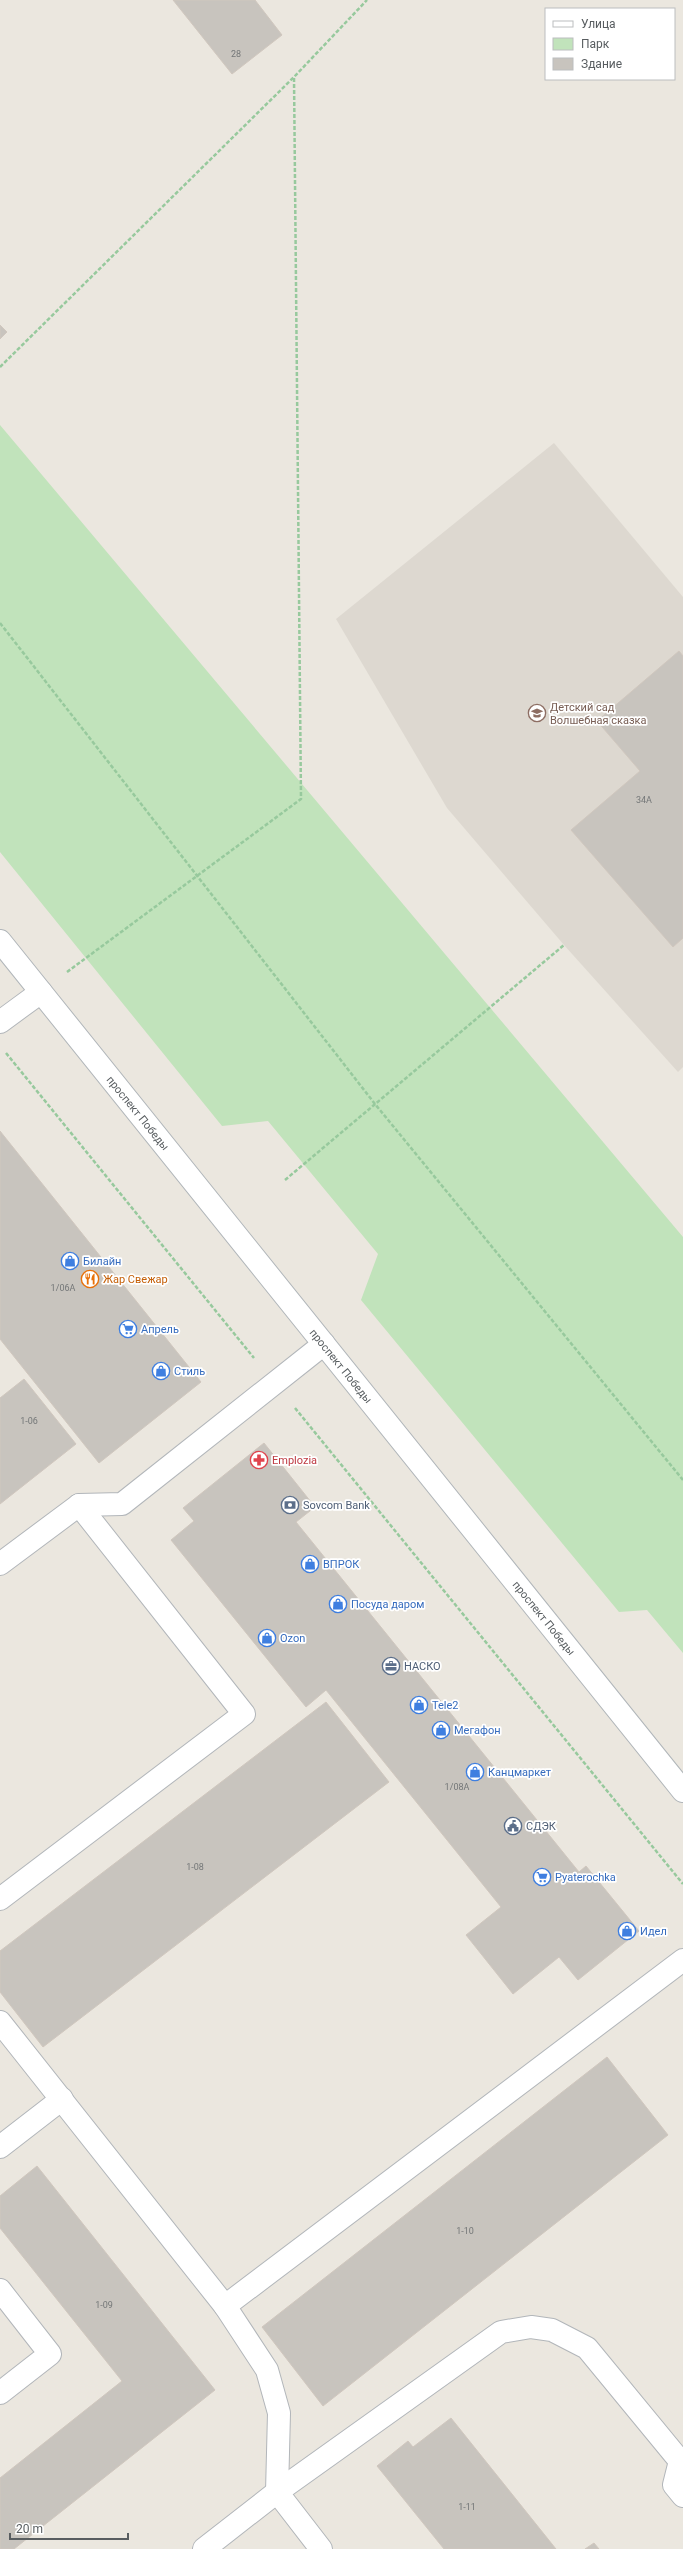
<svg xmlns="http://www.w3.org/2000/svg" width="683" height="2549" viewBox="0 0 683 2549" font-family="Roboto,sans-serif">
	<rect width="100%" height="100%" fill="#ebe7df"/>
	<!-- education -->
	<polygon fill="#ddd8d0" points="554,443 683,597 683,1067 678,1072 564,945 447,808 336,619"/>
	<!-- green -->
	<polygon fill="#c1e3bb" points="0,425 683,1237 683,1653 647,1610 619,1612 361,1300 378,1254 268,1121 222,1126 0,852"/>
	<!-- building -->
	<g fill="#c8c4be" stroke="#d0c7be">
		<polygon points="173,0 255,0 282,35 232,74"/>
		<polygon points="0,325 7,332 0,339"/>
		<polygon points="679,651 683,656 683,938 673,947 571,830 640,771 597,721"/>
		<polygon points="0,1131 201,1382 99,1463 0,1339"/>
		<polygon points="24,1379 76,1444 0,1504 0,1398"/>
		<polygon points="264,1443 315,1507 296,1522 579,1872 586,1866 639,1931 578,1980 559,1957 513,1994 466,1935 501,1907 326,1690 306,1707 171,1540 194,1521 183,1508"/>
		<polygon points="326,1702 389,1782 43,2047 0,1992 0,1951"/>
		<polygon points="607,2057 668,2135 323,2406 262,2327"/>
		<polygon points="37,2166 215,2390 14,2549 0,2549 0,2478 122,2381 0,2228 0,2196"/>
		<polygon points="451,2418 556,2549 444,2549 377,2466 408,2441 413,2447"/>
		<polygon points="594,2543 599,2549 585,2549"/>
	</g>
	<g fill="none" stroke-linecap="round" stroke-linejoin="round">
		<defs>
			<g id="lane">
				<polyline points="0,1022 41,992"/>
				<polyline points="0,1564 79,1505 122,1504 324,1344"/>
				<polyline points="0,1899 244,1714 79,1505"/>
				<polyline points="0,2022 225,2306 267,2370 279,2413 277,2492 321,2549"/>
				<polyline points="0,2147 62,2099"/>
				<polyline points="0,2290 50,2354 0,2393"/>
				<polyline points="225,2306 683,1960"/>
				<polyline points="683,2459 680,2461 674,2485 683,2496"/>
				<polyline points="204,2549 277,2492 501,2332 531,2327 552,2330 587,2348 680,2461"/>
			</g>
			<polyline id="secondary" points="0,941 683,1791"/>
		</defs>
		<!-- lane casing -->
		<use href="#lane" stroke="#b2b6ba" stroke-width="24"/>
		<!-- secondary casing -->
		<use href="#secondary" stroke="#b1b6ba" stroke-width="24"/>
		<!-- path -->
		<g stroke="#97c99d" stroke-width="2.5" stroke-dasharray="4 2" stroke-linecap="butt">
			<polyline points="0,367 294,77 367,0"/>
			<polyline points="0,623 375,1104 683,1480"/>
			<polyline points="67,972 301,799 294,77"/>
			<polyline points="6,1053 254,1358"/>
			<polyline points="285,1180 564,945"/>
			<polyline points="295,1408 683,1884"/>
		</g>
		<!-- lane -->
		<use href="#lane" stroke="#fff" stroke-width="22"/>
		<!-- secondary -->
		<use href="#secondary" stroke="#fff" stroke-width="22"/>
	</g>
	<!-- icons -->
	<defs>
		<symbol id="school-ring" viewBox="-11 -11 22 22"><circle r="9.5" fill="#fff" stroke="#8d6e63" stroke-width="1.5"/><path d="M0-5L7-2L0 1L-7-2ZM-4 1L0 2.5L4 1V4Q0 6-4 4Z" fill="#8d6e63"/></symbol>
		<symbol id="shop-ring" viewBox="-11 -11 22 22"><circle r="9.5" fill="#fff" stroke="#3f7fe0" stroke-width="1.5"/><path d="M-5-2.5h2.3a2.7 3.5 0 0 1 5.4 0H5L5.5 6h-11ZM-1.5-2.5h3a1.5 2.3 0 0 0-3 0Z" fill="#3f7fe0"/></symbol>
		<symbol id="restaurant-ring" viewBox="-11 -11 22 22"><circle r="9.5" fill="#fff" stroke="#e8710a" stroke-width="1.5"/><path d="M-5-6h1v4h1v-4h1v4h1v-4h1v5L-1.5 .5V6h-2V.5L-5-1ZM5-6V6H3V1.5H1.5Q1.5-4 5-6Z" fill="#e8710a"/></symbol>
		<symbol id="supermarket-ring" viewBox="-11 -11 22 22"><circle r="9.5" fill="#fff" stroke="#3f7fe0" stroke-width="1.5"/><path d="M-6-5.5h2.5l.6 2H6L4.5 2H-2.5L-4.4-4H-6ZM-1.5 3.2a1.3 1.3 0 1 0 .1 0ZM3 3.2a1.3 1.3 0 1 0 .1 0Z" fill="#3f7fe0"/></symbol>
		<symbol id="pharmacy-ring" viewBox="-11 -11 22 22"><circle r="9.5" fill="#fff" stroke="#e0444e" stroke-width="1.5"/><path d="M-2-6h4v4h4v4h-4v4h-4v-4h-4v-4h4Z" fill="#e0444e"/></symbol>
		<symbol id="bank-ring" viewBox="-11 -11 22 22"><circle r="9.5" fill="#fff" stroke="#5c6f8a" stroke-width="1.5"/><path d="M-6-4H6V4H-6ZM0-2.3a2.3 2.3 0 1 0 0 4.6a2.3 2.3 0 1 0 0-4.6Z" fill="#5c6f8a"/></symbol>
		<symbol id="office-ring" viewBox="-11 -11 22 22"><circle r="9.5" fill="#fff" stroke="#5c6f8a" stroke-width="1.5"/><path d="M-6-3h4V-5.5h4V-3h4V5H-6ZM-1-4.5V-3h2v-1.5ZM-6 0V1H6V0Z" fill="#5c6f8a"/></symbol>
		<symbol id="civic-ring" viewBox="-11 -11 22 22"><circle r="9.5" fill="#fff" stroke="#5c6f8a" stroke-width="1.5"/><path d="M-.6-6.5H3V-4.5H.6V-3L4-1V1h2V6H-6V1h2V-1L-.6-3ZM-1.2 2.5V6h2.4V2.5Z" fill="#5c6f8a"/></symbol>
	</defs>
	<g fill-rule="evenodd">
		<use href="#school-ring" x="527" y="703" width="20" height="20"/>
		<use href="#shop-ring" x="60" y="1251" width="20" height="20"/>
		<use href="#restaurant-ring" x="80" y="1269" width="20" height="20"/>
		<use href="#supermarket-ring" x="118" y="1319" width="20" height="20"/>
		<use href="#shop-ring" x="151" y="1361" width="20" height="20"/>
		<use href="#pharmacy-ring" x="249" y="1450" width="20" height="20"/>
		<use href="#bank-ring" x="280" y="1495" width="20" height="20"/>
		<use href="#shop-ring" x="300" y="1554" width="20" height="20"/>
		<use href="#shop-ring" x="328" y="1594" width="20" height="20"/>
		<use href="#shop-ring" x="257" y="1628" width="20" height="20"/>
		<use href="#office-ring" x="381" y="1656" width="20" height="20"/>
		<use href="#shop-ring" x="409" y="1695" width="20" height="20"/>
		<use href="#shop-ring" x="431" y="1720" width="20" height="20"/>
		<use href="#shop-ring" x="465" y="1762" width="20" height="20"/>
		<use href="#civic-ring" x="503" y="1816" width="20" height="20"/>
		<use href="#supermarket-ring" x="532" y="1867" width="20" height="20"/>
		<use href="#shop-ring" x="617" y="1921" width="20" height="20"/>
	</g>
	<g text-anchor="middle" stroke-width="3.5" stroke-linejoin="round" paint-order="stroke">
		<!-- number labels -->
		<g font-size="9" fill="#747778">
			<text x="236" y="57">28</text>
			<text x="644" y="803">34А</text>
			<text x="63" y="1291">1/06А</text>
			<text x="29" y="1424">1-06</text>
			<text x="457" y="1790">1/08А</text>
			<text x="195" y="1870">1-08</text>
			<text x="465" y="2234">1-10</text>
			<text x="104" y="2308">1-09</text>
			<text x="467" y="2510">1-11</text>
		</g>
		<!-- education labels -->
		<g font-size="11" fill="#785e54" stroke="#fff" text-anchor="start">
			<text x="550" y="711">Детский сад<tspan x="550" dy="13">Волшебная сказка</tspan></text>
		</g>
		<!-- street labels -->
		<g font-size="11" fill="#585d60" stroke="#fff">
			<text transform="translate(138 1113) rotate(51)" y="4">проспект Победы</text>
			<text transform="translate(341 1366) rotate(51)" y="4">проспект Победы</text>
			<text transform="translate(544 1618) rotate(51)" y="4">проспект Победы</text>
		</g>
		<!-- shop labels -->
		<g font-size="11" fill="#366cbe" stroke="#fff" text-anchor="start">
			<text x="83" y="1265">Билайн</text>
			<text x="141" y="1333">Апрель</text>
			<text x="174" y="1375">Стиль</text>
			<text x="323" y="1568">ВПРОК</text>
			<text x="351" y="1608">Посуда даром</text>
			<text x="280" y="1642">Ozon</text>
			<text x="432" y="1709">Tele2</text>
			<text x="454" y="1734">Мегафон</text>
			<text x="488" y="1776">Канцмаркет</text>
			<text x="555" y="1881">Pyaterochka</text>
			<text x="640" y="1935">Идел</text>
		</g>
		<!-- food labels -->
		<g font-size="11" fill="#c56008" stroke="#fff" text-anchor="start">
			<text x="103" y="1283">Жар Свежар</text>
		</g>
		<!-- health labels -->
		<g font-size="11" fill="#be3a42" stroke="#fff" text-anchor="start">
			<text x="272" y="1464">Emplozia</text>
		</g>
		<!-- service labels -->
		<g font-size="11" fill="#4e5e75" stroke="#fff" text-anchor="start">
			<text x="303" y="1509">Sovcom Bank</text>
			<text x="404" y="1670">НАСКО</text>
			<text x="526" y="1830">СДЭК</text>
		</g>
	</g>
	<!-- legend -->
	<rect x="545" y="8" width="130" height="72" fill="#ffffff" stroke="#bcbebf"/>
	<rect x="553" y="21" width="20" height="6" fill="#ffffff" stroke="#bcbebf"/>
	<text x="581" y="28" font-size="12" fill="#585d60">Улица</text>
	<rect x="553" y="38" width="20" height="12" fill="#c1e3bb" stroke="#bcbebf"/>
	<text x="581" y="48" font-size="12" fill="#585d60">Парк</text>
	<rect x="553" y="58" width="20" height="12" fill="#c8c4be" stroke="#bcbebf"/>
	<text x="581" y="68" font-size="12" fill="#585d60">Здание</text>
	<!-- scale -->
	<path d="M10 2533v6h118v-6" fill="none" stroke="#585d60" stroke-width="2"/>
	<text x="16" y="2533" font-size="12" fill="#585d60" stroke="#ffffff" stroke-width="3" paint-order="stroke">20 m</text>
</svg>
